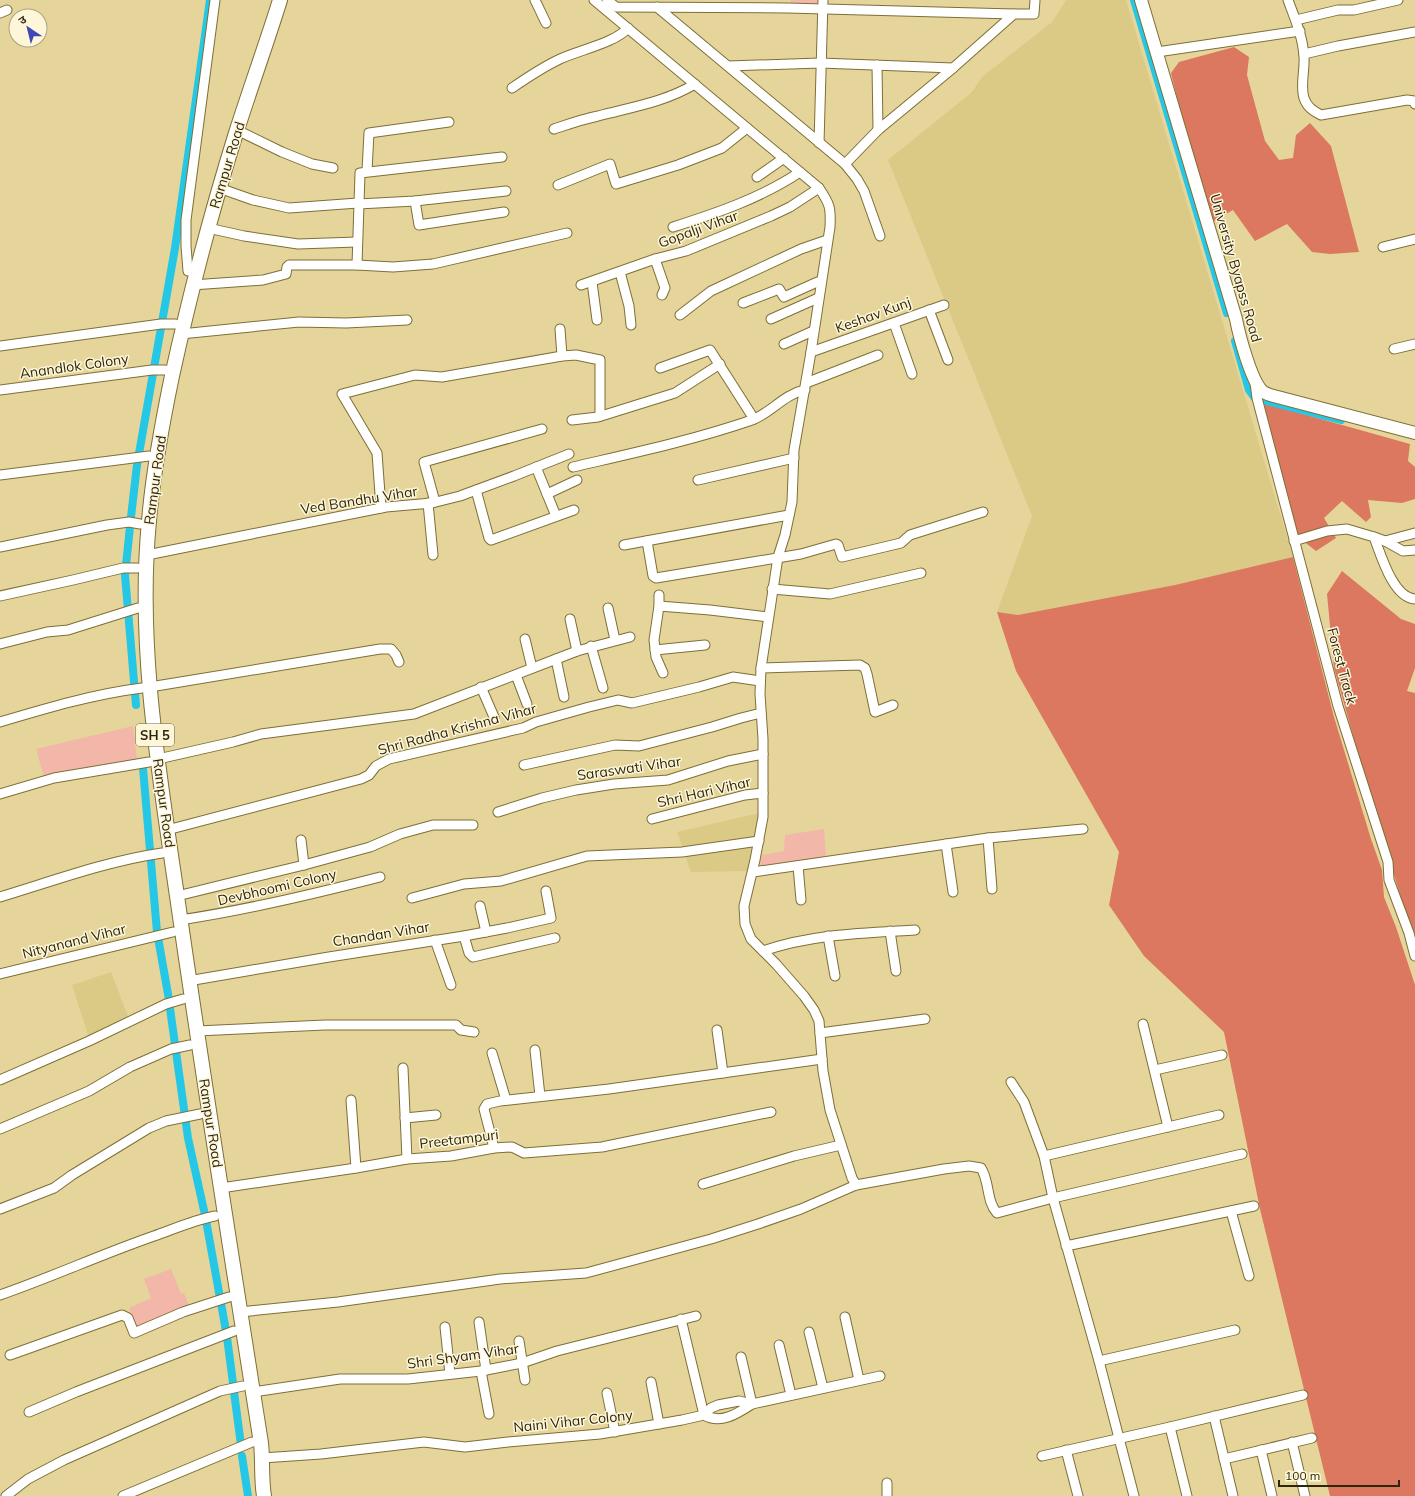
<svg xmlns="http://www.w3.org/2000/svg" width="1415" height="1496" viewBox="0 0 1415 1496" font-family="Mulish,'Noto Sans Devanagari',sans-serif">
	<rect width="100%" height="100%" fill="#e5d59a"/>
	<!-- built -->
	<g fill="#dbc986">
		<polygon points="1066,0 1126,0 1293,557 1175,585 1018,615 997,612 1032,516 888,160 972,92 982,77 1052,22"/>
		<polygon points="759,813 756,839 749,871 691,872 677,832"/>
		<polygon points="111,972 129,1019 89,1038 72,985"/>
	</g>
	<!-- green -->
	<g fill="#f2b7a8">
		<rect x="791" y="0" width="27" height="5"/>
		<polygon points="133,726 137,760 44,777 36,749"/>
		<polygon points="824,829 826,857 760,866 762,855 784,851 785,835"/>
		<polygon points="171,1269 181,1294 184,1293 190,1308 137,1329 129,1308 151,1298 144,1279"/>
	</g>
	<!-- forest -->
	<g fill="#db785f">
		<polygon points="1234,47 1249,57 1247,75 1265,141 1279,160 1293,158 1296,135 1310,123 1331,146 1359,252 1330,254 1312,252 1287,224 1255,241 1233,210 1214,221 1205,213 1171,73 1179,62"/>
		<polygon points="1264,403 1410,444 1408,461 1415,467 1415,499 1402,503 1368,500 1371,517 1366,522 1342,501 1324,518 1336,538 1316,551 1293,533 1269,444"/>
		<polygon points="1293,557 1334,717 1371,839 1382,870 1384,897 1396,927 1415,985 1415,1496 1330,1496 1260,1209 1224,1032 1144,956 1109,905 1119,852 1016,671 997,612 1018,615 1175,585"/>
		<polygon points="1342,571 1401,619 1415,624 1415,668 1407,691 1415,693 1415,944 1371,799 1334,668 1327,594"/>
	</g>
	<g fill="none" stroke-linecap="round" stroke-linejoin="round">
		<!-- canal -->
		<g stroke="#24c7e6" stroke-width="8">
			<polyline points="1134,0 1227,313"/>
			<polyline points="1235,341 1249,390 1254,397"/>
			<polyline points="1263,400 1341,420"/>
			<polyline points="136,705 125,575 131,517 137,465 175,248 210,0"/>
			<polyline points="143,768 157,932 168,994 188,1138 205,1215 226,1331"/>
			<polyline points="227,1337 233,1383"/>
			<polyline points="234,1392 241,1445"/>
			<polyline points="242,1456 248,1496"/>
		</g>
		<defs>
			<g id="street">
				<polyline points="535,0 546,23"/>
				<path d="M594,0L819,188C830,204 831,208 830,227L811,352L794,450L792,502L785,535L778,557L761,668L760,694L763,739V817L755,860L744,906L745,924L751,939L776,964L804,996L814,1010L819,1021L823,1071L830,1110L852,1178L856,1185"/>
				<polyline points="607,0 616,7 787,8 1014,14 1034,14 1035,0"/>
				<path d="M1288,0C1295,19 1303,37 1304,57C1305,71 1300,85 1304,98C1307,107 1313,111 1321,115L1407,100L1414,101L1415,104"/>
				<polyline points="657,7 845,164 857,179 864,191 880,236"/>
				<polyline points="0,13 7,10"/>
				<polyline points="1296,20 1338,10 1354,10 1398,0"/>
				<polyline points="1157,52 1300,31"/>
				<polyline points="1304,54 1338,46 1415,32"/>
				<polyline points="877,65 878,130"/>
				<polyline points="728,66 820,63 953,68"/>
				<path d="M512,88C528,77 543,67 560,59C579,50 615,43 628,28"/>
				<path d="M554,129C569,124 583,119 598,116C632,107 665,102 695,84"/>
				<polyline points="237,130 282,152 312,164 333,168"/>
				<polyline points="819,143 823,0"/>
				<polyline points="845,164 878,130 953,68 1014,14"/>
				<polyline points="367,171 369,133 449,122"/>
				<polyline points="757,177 784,158"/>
				<polyline points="558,185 610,164 616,184 678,165 722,148 747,128"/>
				<polyline points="219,188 253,200 289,208 358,203"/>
				<polyline points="415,201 419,225 504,212"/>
				<polyline points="358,204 415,201 506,191"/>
				<path d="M673,227C717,213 761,198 800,172"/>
				<polyline points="208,228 244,236 298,244 357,242"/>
				<polyline points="1383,247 1415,239"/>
				<polyline points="655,259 665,288 662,295"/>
				<polyline points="357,265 393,267 433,264 567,233"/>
				<polyline points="188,271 186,246 186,220 215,0"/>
				<polyline points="620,272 629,306 631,325"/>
				<polyline points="592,282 597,320"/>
				<polyline points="192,285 263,280 286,274 287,267 289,265 357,265 360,173 502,157"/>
				<polyline points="581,285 655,259 686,251 771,216 790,207 819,188"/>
				<polyline points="743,303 779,289 784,297 815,283 821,281"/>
				<polyline points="929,310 948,360"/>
				<polyline points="680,315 711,291 801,249 827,240"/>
				<polyline points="771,319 818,298"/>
				<polyline points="894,323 912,374"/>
				<polyline points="560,329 562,356"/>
				<polyline points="181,334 299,322 346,323 407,320"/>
				<polyline points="784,344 813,331"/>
				<polyline points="0,346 161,324 175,324"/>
				<polyline points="1394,349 1415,344"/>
				<polyline points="811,352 944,305"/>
				<polyline points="660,368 710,350 754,419"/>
				<polyline points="806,383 878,355"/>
				<polyline points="1255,383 1257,398 1338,706 1388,862 1389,880 1409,933 1415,956"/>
				<polyline points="0,390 152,370 165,370"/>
				<polyline points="572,420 598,417 675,393 720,364"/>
				<polyline points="536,467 556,516"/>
				<path d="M573,467C633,453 694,440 752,420C771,413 784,394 805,390"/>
				<polyline points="0,475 149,456"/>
				<polyline points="698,480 794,458"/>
				<polyline points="476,490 489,538 491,540 574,510"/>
				<polyline points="547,494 577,480"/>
				<polyline points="435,502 424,462 542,429"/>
				<polyline points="428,503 433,555"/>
				<polyline points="381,508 377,453 342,394 415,375 442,377 562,356 576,355 600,360 600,416"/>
				<polyline points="1374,537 1385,541 1403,551 1415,550"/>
				<polyline points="647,541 653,576 656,578 801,554 836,544 838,545 842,557 901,543 910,535 983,512"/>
				<path d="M1294,541L1327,531L1347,529L1374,537C1381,555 1393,598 1415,599"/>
				<polyline points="1385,541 1415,533"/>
				<polyline points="624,545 789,515"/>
				<polyline points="0,547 107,525 129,522 140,524"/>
				<polyline points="147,555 386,507 432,503 460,496 514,476 569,454"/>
				<polyline points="772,589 830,594 921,573"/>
				<polyline points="659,595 659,606"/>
				<polyline points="0,596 73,580 123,568 137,568"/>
				<polyline points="608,608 615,640"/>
				<polyline points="570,619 577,651"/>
				<polyline points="525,639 532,668"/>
				<polyline points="0,644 47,632 68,630 138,608"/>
				<polyline points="591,646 603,688"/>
				<polyline points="655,650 705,645"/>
				<polyline points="556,659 564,697"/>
				<polyline points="761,668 860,665 865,668 867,674 875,712 893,705"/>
				<polyline points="663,673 656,657 654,640 659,606 710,610 768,617"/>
				<polyline points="516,675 527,704"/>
				<polyline points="150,687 380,649 391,649 396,655 399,662"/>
				<polyline points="481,687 494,717"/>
				<path d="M0,722C47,708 94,694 142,688"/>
				<polyline points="158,759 233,742 261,734 414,714 577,651 630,637"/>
				<polyline points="524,765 615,745 639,746 712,727 741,718 761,713"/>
				<polyline points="0,794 54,778 149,762"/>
				<polyline points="498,812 542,798 576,790 614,784 668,780 728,761 763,754"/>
				<polyline points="652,819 745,795 763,793"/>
				<polyline points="167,830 361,779 369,775 376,766 389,759 523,728 536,722 589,707 618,700 632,703 699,687 733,677 760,681"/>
				<polyline points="988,838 992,889"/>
				<polyline points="301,840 304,865"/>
				<polyline points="946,844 953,892"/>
				<polyline points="798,866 801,900"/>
				<polyline points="753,872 988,838 1083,829"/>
				<polyline points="177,896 304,865 370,847 400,834 433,825 473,825"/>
				<path d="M0,897C53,881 107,861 162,853"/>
				<polyline points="412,898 464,884 501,881 587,856 682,852 759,841"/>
				<polyline points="480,906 486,932"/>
				<path d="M180,920C248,910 314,894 380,877"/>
				<polyline points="890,931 896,971"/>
				<polyline points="464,936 469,953 473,957 555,938"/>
				<polyline points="828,936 835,976"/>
				<polyline points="435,940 451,985"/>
				<path d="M763,951C812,934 864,933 915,930"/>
				<polyline points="0,974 173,932"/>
				<polyline points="188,981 329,957 464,936 507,928 551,918 546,891"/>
				<polyline points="1143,1024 1168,1127"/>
				<polyline points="717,1030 723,1073"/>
				<polyline points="197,1031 325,1025 456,1025 461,1030 474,1032"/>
				<polyline points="820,1033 925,1019"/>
				<polyline points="535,1050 540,1096"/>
				<polyline points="492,1053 506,1100"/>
				<polyline points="403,1068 407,1159"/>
				<polyline points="1155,1070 1222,1055"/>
				<polyline points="0,1080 89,1041 166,1004 183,999"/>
				<polyline points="1011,1082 1024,1102 1044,1156 1053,1198 1242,1154"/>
				<polyline points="351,1100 356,1168"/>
				<polyline points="405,1118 436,1115"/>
				<polyline points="0,1129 89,1091 130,1067 171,1049 190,1045"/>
				<polyline points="494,1148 484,1109 487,1104 500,1101 609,1089 822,1059"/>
				<polyline points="1044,1156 1219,1115"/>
				<polyline points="703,1184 794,1156 841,1145"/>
				<polyline points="221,1188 356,1168 407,1159 451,1156 494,1148 512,1147 524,1153 602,1147 771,1112"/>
				<polyline points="0,1209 54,1188 72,1175 149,1128 166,1121 200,1114"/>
				<polyline points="1231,1211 1249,1276"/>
				<polyline points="1066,1246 1254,1206"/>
				<path d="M0,1295C52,1277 102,1254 154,1236C174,1229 194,1220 215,1216"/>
				<path d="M240,1312L338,1302L500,1279L586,1273L711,1239L758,1224L801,1209L856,1185L944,1169L969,1166L981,1168C990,1182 986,1201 997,1213L1053,1198L1099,1361L1134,1496"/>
				<polyline points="845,1317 859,1380"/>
				<path d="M681,1319L704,1415C721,1425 738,1413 752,1404L741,1357"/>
				<polyline points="479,1322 486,1370"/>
				<polyline points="445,1327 450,1374"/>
				<polyline points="809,1332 823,1388"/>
				<polyline points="519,1341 525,1380"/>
				<polyline points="779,1345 791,1395"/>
				<polyline points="10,1355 122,1315 128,1318 134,1333 183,1312 229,1297"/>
				<polyline points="1099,1361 1235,1330"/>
				<polyline points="481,1371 489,1414"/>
				<polyline points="651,1382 659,1424"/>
				<polyline points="253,1392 340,1379 408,1379 481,1371 522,1363 557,1351 696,1316"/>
				<polyline points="607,1393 615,1432"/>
				<polyline points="29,1412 76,1392 234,1331"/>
				<polyline points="1214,1416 1233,1496"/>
				<polyline points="1170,1427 1187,1496"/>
				<polyline points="1292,1442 1305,1496"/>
				<polyline points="1066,1450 1078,1496"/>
				<polyline points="1261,1450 1272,1496"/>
				<polyline points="1042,1456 1170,1427 1303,1395"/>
				<polyline points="262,1458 321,1454 424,1442 465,1447 508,1442 600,1434 682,1420 704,1415 711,1408 718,1405 739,1401 752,1404 880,1376"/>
				<polyline points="1224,1459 1312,1438"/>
				<polyline points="887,1483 887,1496"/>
				<polyline points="6,1496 28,1479 64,1460 220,1391 243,1386"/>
				<polyline points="123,1496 252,1442"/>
			</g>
			<path id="secondary" d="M1141,0L1236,319C1239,335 1251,380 1262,391C1264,393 1268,394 1270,395L1415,433"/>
			<path id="primary" d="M264,1496C261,1478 263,1461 261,1443C232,1260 203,1078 177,896C159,772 137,646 149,521C153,472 162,424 172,376C190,294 211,213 236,133C250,89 266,45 280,0"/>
		</defs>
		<!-- street casing -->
		<use href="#street" stroke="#7e6f36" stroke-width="11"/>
		<!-- secondary casing -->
		<use href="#secondary" stroke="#7e6f36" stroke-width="14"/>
		<!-- primary casing -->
		<use href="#primary" stroke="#7e6f36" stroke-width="16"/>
		<!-- street -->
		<use href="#street" stroke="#fff" stroke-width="9"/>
		<!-- secondary -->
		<use href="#secondary" stroke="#fff" stroke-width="12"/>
		<!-- primary -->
		<use href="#primary" stroke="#fff" stroke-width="14"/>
	</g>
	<g text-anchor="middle" stroke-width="3" stroke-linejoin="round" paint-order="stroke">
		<!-- shield labels -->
		<rect fill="#fef6d8" stroke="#6c644b" stroke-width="1" x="136" y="724" width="38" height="22" rx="3"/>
		<g font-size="13" font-weight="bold" fill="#2d260f">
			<text x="155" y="740">SH 5</text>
		</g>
		<!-- street labels -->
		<g font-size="14" fill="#2d260f" stroke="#fef6d8">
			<text transform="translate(227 165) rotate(-73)" y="5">Rampur Road</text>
			<text transform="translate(698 229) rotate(-20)" y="5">Gopalji Vihar</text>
			<text transform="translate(1236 268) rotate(74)" y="5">University Byapss Road</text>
			<text transform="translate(873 315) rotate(-20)" y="5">Keshav Kunj</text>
			<text transform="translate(74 366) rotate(-8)" y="5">Anandlok Colony</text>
			<text transform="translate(155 480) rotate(-82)" y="5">Rampur Road</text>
			<text transform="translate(359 500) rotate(-9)" y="5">Ved Bandhu Vihar</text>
			<text transform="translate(1342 666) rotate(75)" y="5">Forest Track</text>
			<text transform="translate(457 729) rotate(-15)" y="5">Shri Radha Krishna Vihar</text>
			<text transform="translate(629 768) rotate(-8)" y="5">Saraswati Vihar</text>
			<text transform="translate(704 792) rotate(-13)" y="5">Shri Hari Vihar</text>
			<text transform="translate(164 803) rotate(82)" y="5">Rampur Road</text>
			<text transform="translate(277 887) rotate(-13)" y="5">Devbhoomi Colony</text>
			<text transform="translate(381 934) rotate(-9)" y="5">Chandan Vihar</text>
			<text transform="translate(74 941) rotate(-14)" y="5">Nityanand Vihar</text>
			<text transform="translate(211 1123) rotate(81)" y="5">Rampur Road</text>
			<text transform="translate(459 1139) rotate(-7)" y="5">Preetampuri</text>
			<text transform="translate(463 1356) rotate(-8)" y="5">Shri Shyam Vihar</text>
			<text transform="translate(573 1421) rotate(-6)" y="5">Naini Vihar Colony</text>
		</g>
	</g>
	<!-- north arrow -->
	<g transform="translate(28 28) rotate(325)"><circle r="19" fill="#fef6d8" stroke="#aaa388"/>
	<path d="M0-3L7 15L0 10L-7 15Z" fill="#4045ba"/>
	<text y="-6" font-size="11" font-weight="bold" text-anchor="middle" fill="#2d260f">उ</text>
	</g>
	<!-- scale -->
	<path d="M1279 1480v6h120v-6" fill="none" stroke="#2d260f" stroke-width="2"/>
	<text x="1285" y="1480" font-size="12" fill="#2d260f" stroke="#fef6d8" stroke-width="3" paint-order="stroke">100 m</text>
</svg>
